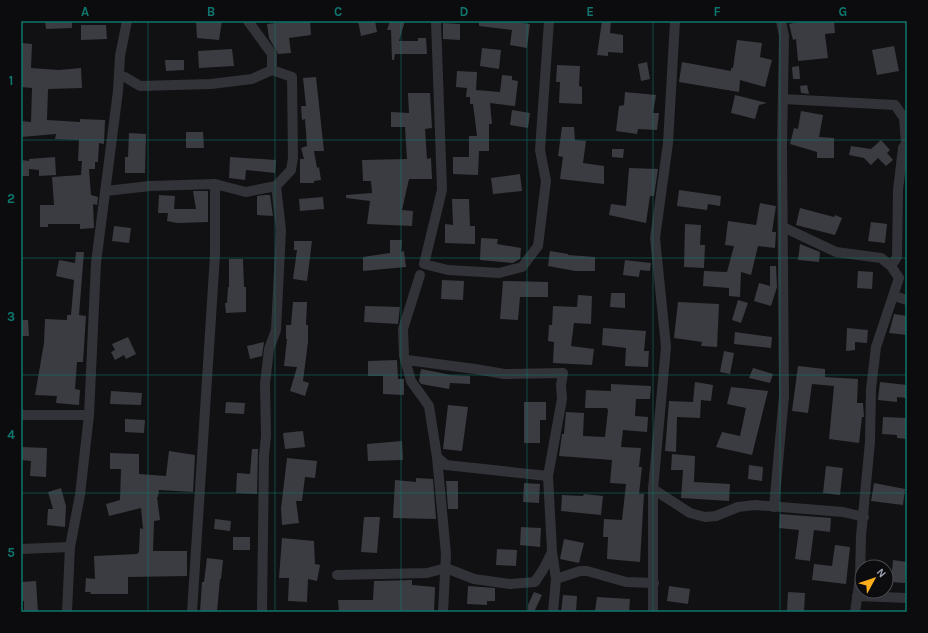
<svg xmlns="http://www.w3.org/2000/svg" width="928" height="633" viewBox="0 0 928 633" font-family="Karla,sans-serif">
	<rect width="100%" height="100%" fill="#111113"/>
	<!-- building -->
	<g fill="#3a3c41">
		<polygon points="45,21 72,21 72,28 46,29"/>
		<polygon points="196,21 222,21 219,40 197,38"/>
		<polygon points="292,21 310,21 311,35 289,38 291,53 278,54 269,38 267,24"/>
		<polygon points="358,21 375,21 377,32 361,36"/>
		<polygon points="390,21 405,21 399,41 418,41 418,38 426,38 427,54 395,54 394,60 392,60 391,30 387,30"/>
		<polygon points="479,21 509,21 530,24 527,48 510,45 512,30 479,26"/>
		<polygon points="602,21 611,21 610,33 623,35 623,53 608,52 608,56 597,55"/>
		<polygon points="803,21 834,21 835,33 825,34 828,58 798,61 796,39 793,40 789,24"/>
		<polygon points="443,23 460,24 460,40 443,39"/>
		<polygon points="81,25 106,25 107,39 81,40"/>
		<polygon points="737,40 762,43 760,57 772,60 765,87 740,80 739,92 679,82 682,62 731,71 731,68 733,68"/>
		<polygon points="21,43 32,44 31,68 59,70 81,68 82,88 48,89 47,120 80,122 80,119 105,120 104,144 99,143 98,162 95,162 95,169 89,169 91,195 98,197 97,205 93,204 94,228 80,229 80,224 48,224 48,227 40,227 40,205 54,205 52,177 81,175 82,161 78,161 79,140 55,139 56,134 21,137 21,121 31,122 32,88 21,87"/>
		<polygon points="894,46 899,71 877,75 872,50"/>
		<polygon points="482,48 501,50 499,69 480,66"/>
		<polygon points="232,49 234,66 199,68 198,51"/>
		<polygon points="165,60 184,60 184,70 166,71"/>
		<polygon points="647,62 650,79 641,81 638,64"/>
		<polygon points="557,65 580,66 579,86 582,87 582,104 559,103 560,82 556,82"/>
		<polygon points="799,66 800,79 793,79 792,67"/>
		<polygon points="457,71 477,72 476,90 500,92 502,75 512,76 512,80 518,81 515,106 490,103 492,124 489,124 489,151 479,151 478,175 453,174 453,157 469,157 469,136 477,136 473,104 470,104 470,97 466,97 467,88 456,87"/>
		<polygon points="316,77 324,151 314,151 317,168 319,167 321,180 314,181 314,183 300,183 300,159 304,159 301,148 307,146 305,119 302,120 301,106 306,106 303,78"/>
		<polygon points="807,85 809,94 801,93 800,86"/>
		<polygon points="625,92 656,95 653,113 659,113 657,130 638,129 637,134 616,131 619,106 624,105"/>
		<polygon points="408,93 430,93 432,128 425,129 427,159 431,158 432,179 409,179 402,210 413,211 412,226 367,224 370,201 346,198 346,195 372,193 371,181 363,181 362,160 407,159 405,127 391,127 391,112 409,113"/>
		<polygon points="735,95 767,103 759,105 755,119 731,113"/>
		<polygon points="512,110 530,113 528,128 510,125"/>
		<polygon points="801,111 823,115 819,137 834,138 834,158 817,158 817,152 790,144 794,128 798,129"/>
		<polygon points="562,127 574,127 575,140 586,141 583,163 604,166 604,184 560,179 563,157 558,156"/>
		<polygon points="186,132 203,132 204,148 186,148"/>
		<polygon points="129,133 146,134 145,173 125,173 125,157 128,157"/>
		<polygon points="881,140 890,150 887,153 893,160 886,166 878,158 871,165 864,158 849,155 851,146 871,149"/>
		<polygon points="612,149 624,149 623,158 612,157"/>
		<polygon points="55,157 56,175 39,176 39,170 29,169 29,176 21,176 21,160 29,161 29,159"/>
		<polygon points="230,157 276,160 275,173 246,170 245,180 229,178"/>
		<polygon points="629,168 658,169 654,196 650,196 646,223 609,215 611,204 626,206"/>
		<polygon points="520,174 522,191 493,194 491,178"/>
		<polygon points="679,190 721,196 720,206 708,204 707,210 677,206"/>
		<polygon points="193,191 208,191 208,222 177,223 167,221 168,213 158,213 159,195 175,196 174,209 196,209"/>
		<polygon points="265,195 270,195 273,216 257,215 257,196"/>
		<polygon points="323,197 324,209 300,211 299,199"/>
		<polygon points="452,199 469,199 470,226 475,226 475,244 445,243 445,224 453,225"/>
		<polygon points="760,203 776,206 772,232 776,232 775,248 758,246 751,275 741,272 740,297 729,296 729,288 703,286 704,271 727,272 734,246 725,245 728,221 756,225"/>
		<polygon points="800,208 834,217 835,215 842,218 835,235 796,225"/>
		<polygon points="871,222 887,224 885,243 868,241"/>
		<polygon points="685,224 701,225 700,245 705,245 704,268 684,267"/>
		<polygon points="114,226 131,228 129,243 112,241"/>
		<polygon points="481,238 498,239 497,244 521,248 520,259 513,263 480,260"/>
		<polygon points="390,240 402,240 401,252 404,251 406,267 363,271 363,257 390,253"/>
		<polygon points="294,241 312,241 307,281 293,279 297,250 294,250"/>
		<polygon points="800,244 820,252 819,262 798,260"/>
		<polygon points="550,251 568,254 568,255 595,257 595,271 575,271 548,266"/>
		<polygon points="76,252 84,252 79,315 86,316 83,362 77,362 75,389 80,390 79,405 56,403 57,396 35,395 44,343 45,319 67,320 67,315 71,315 74,280 56,276 59,260 75,263"/>
		<polygon points="229,259 243,259 244,287 246,287 246,312 226,313 225,303 227,303 228,287 229,287"/>
		<polygon points="625,260 651,263 650,271 640,270 639,277 623,275"/>
		<polygon points="770,266 776,266 777,287 771,306 754,301 759,283 770,286"/>
		<polygon points="858,271 873,272 872,289 857,288"/>
		<polygon points="442,280 464,281 463,300 441,299"/>
		<polygon points="503,281 548,282 548,297 520,297 518,320 500,319"/>
		<polygon points="611,293 625,293 625,308 610,307"/>
		<polygon points="578,295 592,296 591,324 574,323 571,346 594,349 592,365 553,363 554,342 548,341 549,325 552,325 553,306 577,307"/>
		<polygon points="738,300 748,303 741,323 732,320"/>
		<polygon points="293,302 307,302 306,325 308,325 308,342 303,381 309,383 305,396 290,391 297,367 284,366 287,339 286,339 286,325 291,325"/>
		<polygon points="678,302 719,304 717,347 701,346 702,342 674,338"/>
		<polygon points="365,306 400,307 398,324 364,322"/>
		<polygon points="894,314 907,316 907,335 889,333"/>
		<polygon points="21,320 28,320 29,336 21,336"/>
		<polygon points="603,328 646,331 644,351 649,351 648,367 625,366 626,348 602,345"/>
		<polygon points="847,328 868,330 867,343 855,342 855,350 846,351"/>
		<polygon points="735,332 772,337 771,348 734,344"/>
		<polygon points="128,337 136,354 126,359 124,355 115,360 111,352 115,350 112,344"/>
		<polygon points="264,342 262,356 250,359 247,346"/>
		<polygon points="724,351 734,353 730,374 720,372"/>
		<polygon points="397,360 398,379 404,379 404,395 383,394 383,376 368,376 368,361"/>
		<polygon points="798,366 825,369 825,377 858,379 857,403 863,403 864,417 862,417 859,443 829,439 834,386 812,384 808,413 792,411"/>
		<polygon points="753,368 773,374 770,383 749,378"/>
		<polygon points="421,369 451,375 470,376 470,384 450,383 449,389 421,384 419,381"/>
		<polygon points="695,382 713,385 711,401 701,400 700,418 677,417 676,452 665,451 669,401 693,402"/>
		<polygon points="880,382 907,385 907,398 897,397 897,402 878,400"/>
		<polygon points="611,384 651,386 650,399 636,399 635,416 648,417 647,432 623,430 621,447 641,448 639,467 642,467 639,494 644,494 640,562 607,559 608,537 603,537 604,519 622,520 626,484 610,483 612,460 559,456 562,434 564,434 566,412 584,413 583,436 605,437 608,410 607,408 585,408 586,390 611,391"/>
		<polygon points="731,387 768,391 752,455 716,447 722,432 740,436 746,408 727,404"/>
		<polygon points="111,391 142,393 141,405 110,404"/>
		<polygon points="226,402 245,403 244,414 225,413"/>
		<polygon points="524,402 546,402 546,420 540,420 540,443 524,443"/>
		<polygon points="448,405 468,407 462,451 443,449"/>
		<polygon points="883,417 907,418 907,439 897,438 897,435 882,434"/>
		<polygon points="125,419 145,420 144,433 125,432"/>
		<polygon points="303,431 305,447 285,449 283,433"/>
		<polygon points="402,441 403,460 368,461 367,444"/>
		<polygon points="21,447 47,448 46,477 30,476 31,461 21,460"/>
		<polygon points="252,449 258,449 257,494 236,493 237,473 250,474"/>
		<polygon points="169,451 195,455 193,492 159,490 158,497 157,497 160,520 154,521 153,551 187,551 187,576 128,577 128,594 90,594 91,592 85,592 86,578 95,579 94,556 137,554 139,552 140,528 143,529 141,508 109,516 106,504 120,500 121,469 110,469 110,453 139,454 139,474 166,476"/>
		<polygon points="672,454 695,456 694,482 730,484 729,501 681,498 683,470 671,470"/>
		<polygon points="287,458 317,461 315,478 305,477 302,501 296,501 299,523 282,525 281,509"/>
		<polygon points="749,465 763,467 762,481 748,479"/>
		<polygon points="826,466 843,468 840,495 823,493"/>
		<polygon points="416,478 433,479 436,519 393,518 395,480 416,482"/>
		<polygon points="446,481 458,481 458,509 448,509"/>
		<polygon points="524,483 540,484 539,503 523,502"/>
		<polygon points="874,483 905,489 903,505 871,501"/>
		<polygon points="61,488 66,506 65,527 47,525 48,509 53,509 48,492"/>
		<polygon points="584,494 603,496 601,515 561,511 562,495 583,496"/>
		<polygon points="780,514 831,518 830,532 814,530 810,561 795,559 799,530 779,528"/>
		<polygon points="364,517 380,517 377,553 361,552"/>
		<polygon points="215,519 231,521 230,531 214,529"/>
		<polygon points="521,527 541,528 540,547 520,545"/>
		<rect x="233" y="537" width="17" height="13"/>
		<polygon points="282,538 314,541 315,564 320,565 317,581 308,579 307,602 288,601 289,578 279,578"/>
		<polygon points="564,539 584,543 579,563 560,559"/>
		<polygon points="835,545 850,547 846,584 812,580 814,564 832,566"/>
		<polygon points="497,549 517,550 516,566 496,565"/>
		<polygon points="207,558 223,560 221,579 220,579 217,612 200,612 202,582 204,582"/>
		<polygon points="893,560 907,562 905,583 891,582"/>
		<polygon points="412,580 412,585 435,587 434,612 339,612 338,600 373,600 374,581"/>
		<polygon points="36,581 38,612 24,612 24,601 21,601 21,582"/>
		<polygon points="468,586 495,588 495,601 487,601 487,605 467,604"/>
		<polygon points="669,586 690,589 688,604 667,601"/>
		<polygon points="534,592 542,595 534,612 528,612 528,605"/>
		<polygon points="788,592 805,593 804,612 787,612"/>
		<polygon points="563,595 577,596 576,612 561,612"/>
		<polygon points="597,597 630,599 629,612 595,611"/>
	</g>
	<g fill="none" stroke-linecap="round" stroke-linejoin="round">
		<!-- street -->
		<g stroke="#323338" stroke-width="10">
			<polyline points="436,21 442,190 424,264 448,270 499,273 522,267 538,246 546,181 540,150 549,21"/>
			<polyline points="119,77 125,77 140,86 211,84 252,79 272,70"/>
			<polyline points="783,99 895,105 904,118 906,143 903,148 907,151"/>
			<polyline points="106,191 150,186 215,184 246,192 276,186 291,170 293,158 292,77 272,70 272,54 248,21"/>
			<polyline points="783,227 836,252 881,258 891,266 899,278 876,347 871,389 870,442 861,536 860,578 855,612"/>
			<polyline points="891,266 897,257 898,190 903,148"/>
			<polyline points="420,275 403,329 404,356 411,381 429,406 437,457"/>
			<polyline points="894,296 907,300"/>
			<polyline points="407,360 475,369 504,374 563,373 561,385 562,399 548,476 552,551 556,579 553,612"/>
			<polyline points="21,415 89,415"/>
			<polyline points="653,489 690,513 705,517 716,516 738,507 755,505 843,512 864,517"/>
			<polyline points="774,507 784,396 782,146 784,36 781,21"/>
			<polyline points="21,549 70,547"/>
			<polyline points="337,575 427,573 446,568 474,579 510,584 535,582 544,568 552,552"/>
			<polyline points="556,579 580,571 587,571 626,582 654,583"/>
			<polyline points="857,596 907,598"/>
			<polyline points="67,612 70,547 80,495 89,415 96,263 118,91 120,56 127,21"/>
			<polyline points="192,612 215,255 215,184"/>
			<polyline points="262,612 264,456 266,436 265,384 269,349 276,330 281,230 276,186"/>
			<polyline points="443,612 446,554 437,457 446,465 548,476"/>
			<polyline points="653,612 653,489 666,347 655,238 668,143 675,21"/>
		</g>
	</g>
	<!-- grid -->
	<path fill="none" stroke="#0f766e" stroke-width="1" stroke-opacity="0.55" d="M148,21V612M275,21V612M401,21V612M527,21V612M653,21V612M780,21V612M21,140H907M21,258H907M21,375H907M21,493H907"/>
	<!-- border -->
	<rect width="928" height="633" fill="none" stroke="#0c0c0e" stroke-width="44"/>
	<!-- north arrow -->
	<g transform="translate(874 579) rotate(50)"><circle r="19" fill="#0c0c0e" stroke="#484a51"/>
	<path d="M0-3L7 15L0 10L-7 15Z" fill="#ffae1c"/>
	<text y="-6" font-size="11" font-weight="bold" text-anchor="middle" fill="#a1a7b5">N</text>
	</g>
	<rect x="22" y="22" width="884" height="589" fill="none" stroke="#0f766e" stroke-width="1.5"/>
	<g font-size="13" text-anchor="middle" font-weight="bold" fill="#0f766e">
		<text x="85" y="16">A</text>
		<text x="211" y="16">B</text>
		<text x="338" y="16">C</text>
		<text x="464" y="16">D</text>
		<text x="590" y="16">E</text>
		<text x="717" y="16">F</text>
		<text x="843" y="16">G</text>
		<text x="11" y="85">1</text>
		<text x="11" y="203">2</text>
		<text x="11" y="321">3</text>
		<text x="11" y="439">4</text>
		<text x="11" y="557">5</text>
	</g>
</svg>
